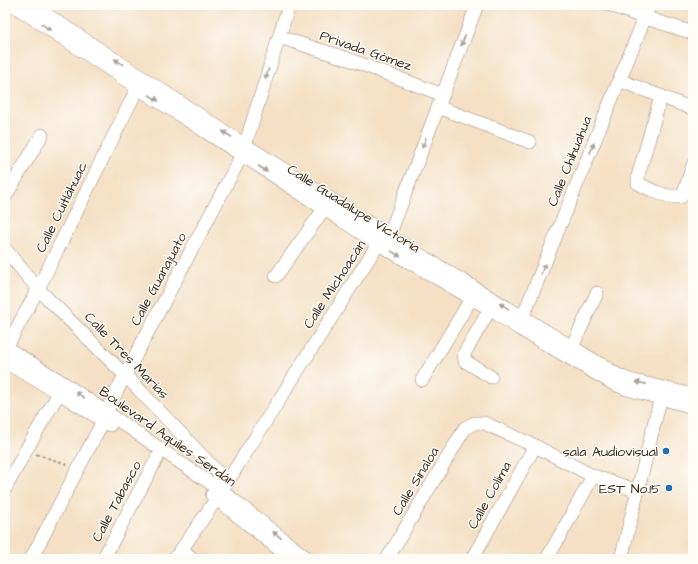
<svg xmlns="http://www.w3.org/2000/svg" width="698" height="564" viewBox="0 0 698 564" font-family="'Architects Daughter',sans-serif">
	<rect width="100%" height="100%" fill="#fdfcf7"/>
	<filter id="ink" filterUnits="userSpaceOnUse"><feTurbulence type="fractalNoise" baseFrequency=".025" numOctaves="2"/><feDisplacementMap in="SourceGraphic" scale="8" xChannelSelector="R" yChannelSelector="G"/><feConvolveMatrix kernelMatrix="1 2 1 2 8 2 1 2 1" color-interpolation-filters="sRGB"/></filter>
	<filter id="wash" filterUnits="userSpaceOnUse"><feTurbulence type="fractalNoise" baseFrequency=".012" numOctaves="4" result="noise"/><feDisplacementMap in="SourceGraphic" scale="16" xChannelSelector="R" yChannelSelector="G"/><feGaussianBlur stdDeviation="0.9" result="paint"/><feColorMatrix in="noise" values="0 0 0 0 0 0 0 0 0 0 0 0 0 0 0 0 0 1.4 0 .05"/><feComposite in="paint" operator="in"/></filter>
	<g filter="url(#wash)">
		<rect width="100%" height="100%" fill="#f5e0c5"/>
	</g>
	<g filter="url(#ink)">
		<g fill="none" stroke-linecap="round" stroke-linejoin="round">
			<defs>
				<g id="minor">
					<polyline points="13,5 138,88 242,155 378,244 490,309 518,328 614,384 627,389 693,407"/>
					<polyline points="32,5 245,145 389,236 618,375 630,380 693,395"/>
					<polyline points="610,5 637,15 693,33"/>
					<polyline points="279,37 348,59 443,95"/>
					<polyline points="619,80 693,109"/>
					<path d="M661,96L638,176V183C649,190 668,198 681,197L685,189L693,165"/>
					<polyline points="438,107 530,142"/>
					<polyline points="5,197 42,135"/>
					<polyline points="5,249 38,289 125,375 227,482"/>
					<polyline points="276,276 324,209"/>
					<polyline points="490,309 464,354 465,361 491,377"/>
					<polyline points="519,326 650,5"/>
					<polyline points="5,347 65,384 222,491 308,559"/>
					<polyline points="572,347 597,293"/>
					<polyline points="5,350 38,289 141,81"/>
					<polyline points="5,362 59,393 110,425"/>
					<polyline points="422,380 471,299"/>
					<polyline points="5,489 26,450 59,393"/>
					<polyline points="212,495 291,559"/>
					<polyline points="182,550 193,559"/>
					<polyline points="31,559 103,421 106,412 125,375 242,155 289,5"/>
					<polyline points="103,559 157,458"/>
					<polyline points="175,559 217,498 378,244 389,236 477,5"/>
					<polyline points="387,559 465,428 474,423 484,423 535,446 593,476 638,491"/>
					<polyline points="472,559 535,446"/>
					<polyline points="547,559 593,476"/>
					<polyline points="621,559 662,392"/>
				</g>
			</defs>
			<!-- minor casing -->
			<use href="#minor" stroke="#988572" stroke-width="14"/>
			<!-- path -->
			<polyline stroke="#988572" stroke-width="1.5" stroke-dasharray="3 3" stroke-linecap="butt" points="36,454 69,465"/>
			<!-- minor -->
			<use href="#minor" stroke="#fff" stroke-width="13"/>
		</g>
		<!-- one-way arrows -->
		<defs><path id="oneway-solid" d="M-6-.8H1V-3.2L6.5 0L1 3.2V.8H-6Z"/></defs>
		<g fill="#a79f9a">
			<use href="#oneway-solid" transform="translate(46 27) rotate(34)"/>
			<use href="#oneway-solid" transform="translate(463 41) rotate(111)"/>
			<use href="#oneway-solid" transform="translate(119 62) rotate(-147)"/>
			<use href="#oneway-solid" transform="translate(267 74) rotate(107)"/>
			<use href="#oneway-solid" transform="translate(154 98) rotate(33)"/>
			<use href="#oneway-solid" transform="translate(227 134) rotate(-147)"/>
			<use href="#oneway-solid" transform="translate(424 143) rotate(111)"/>
			<use href="#oneway-solid" transform="translate(592 148) rotate(-68)"/>
			<use href="#oneway-solid" transform="translate(263 169) rotate(33)"/>
			<use href="#oneway-solid" transform="translate(396 254) rotate(31)"/>
			<use href="#oneway-solid" transform="translate(543 269) rotate(-68)"/>
			<use href="#oneway-solid" transform="translate(504 306) rotate(-149)"/>
			<use href="#oneway-solid" transform="translate(641 383) rotate(-167)"/>
			<use href="#oneway-solid" transform="translate(80 395) rotate(-146)"/>
			<use href="#oneway-solid" transform="translate(277 535) rotate(-142)"/>
		</g>
	</g>
	<!-- markers -->
	<g fill="#1f6fb2" stroke="#fdfcf7" stroke-width="1.5">
		<circle cx="666" cy="451" r="4"/>
		<circle cx="669" cy="488" r="4"/>
	</g>
	<g text-anchor="middle" stroke-width="3" stroke-linejoin="round" paint-order="stroke">
		<!-- street labels -->
		<g font-size="14" fill="#3b2a1e" stroke="#fdfcf7">
			<text transform="translate(366 50) rotate(19)" y="5">Privada Gómez</text>
			<text transform="translate(569 161) rotate(-68)" y="5">Calle Chihuahua</text>
			<text transform="translate(61 207) rotate(-64)" y="5">Calle Cuitláhuac</text>
			<text transform="translate(354 208) rotate(32)" y="5">Calle Guadalupe Victoria</text>
			<text transform="translate(158 279) rotate(-62)" y="5">Calle Guanajuato</text>
			<text transform="translate(334 284) rotate(-57)" y="5">Calle Michoacán</text>
			<text transform="translate(127 355) rotate(46)" y="5">Calle Tres Marías</text>
			<text transform="translate(168 436) rotate(35)" y="5">Boulevard Aquiles Serdán</text>
			<text transform="translate(415 481) rotate(-59)" y="5">Calle Sinaloa</text>
			<text transform="translate(489 495) rotate(-61)" y="5">Calle Colima</text>
			<text transform="translate(116 501) rotate(-62)" y="5">Calle Tabasco</text>
		</g>
		<!-- poi labels -->
		<g font-size="14" fill="#3b2a1e" stroke="#fdfcf7" text-anchor="end">
			<text x="658" y="456">sala Audiovisual</text>
			<text x="661" y="493">EST No.15</text>
		</g>
	</g>
	<!-- margin -->
	<rect width="698" height="564" fill="none" stroke="#fdfcf7" stroke-width="20"/>
</svg>
